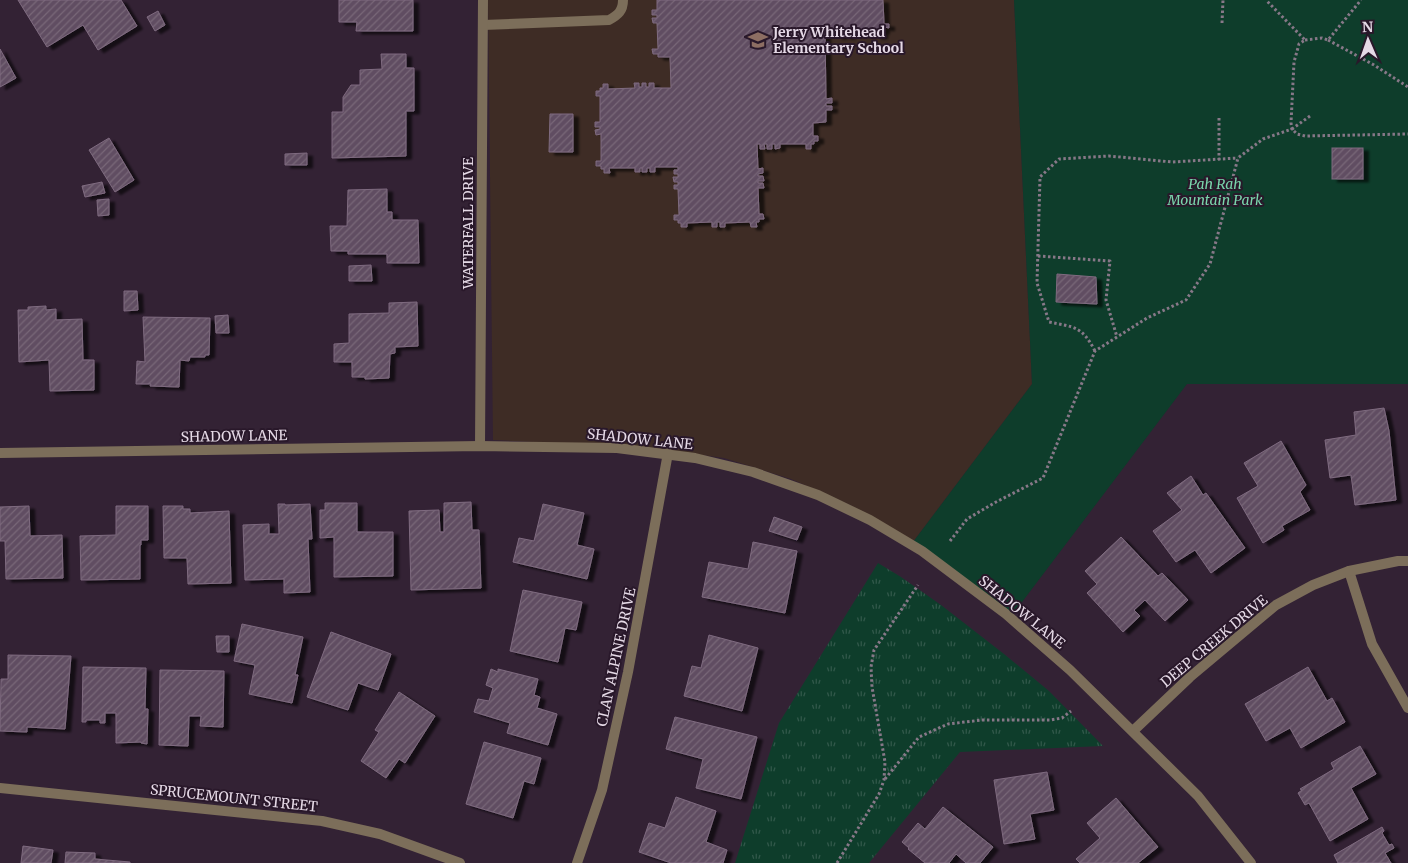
<svg xmlns="http://www.w3.org/2000/svg" width="1408" height="863" viewBox="0 0 1408 863" font-family="Merriweather,serif">
	<defs>
		<pattern id="grass-tufts" width="24" height="20" patternUnits="userSpaceOnUse" patternTransform="scale(1.25)"><rect width="24" height="20" fill="#0e3d2b"/><path d="M3 7l-1-3M5 7V3M7 7l1-3M15 17l-1-3M17 17v-4M19 17l1-3" fill="none" stroke="#31584a"/></pattern>
		<pattern id="building-hatch" width="6" height="6" patternUnits="userSpaceOnUse" patternTransform="scale(1.25)"><rect width="6" height="6" fill="#614e62"/><path d="M-1 1l2-2M0 6l6-6M5 7l2-2" fill="none" stroke="#786778"/></pattern>
		<filter id="shadow"><feDropShadow dx="5.5" dy="3" stdDeviation="1" flood-color="#0009"/></filter>
	</defs>
	<rect width="100%" height="100%" fill="#332234"/>
	<!-- education -->
	<polygon fill="#3e2c25" points="488,0 1014,0 1032,384 913,542 850,505 791,479 724,458 651,448 493,440"/>
	<!-- grass -->
	<polygon fill="url(#grass-tufts)" points="878,563 901,577 941,605 1004,654 1049,691 1103,746 960,752 869,863 735,863 779,723"/>
	<!-- green -->
	<polygon fill="#0e3d2b" points="1014,0 1408,0 1408,384 1187,384 1013,614 913,542 1032,384"/>
	<!-- building -->
	<g fill="url(#building-hatch)" stroke="#7f6b80" filter="url(#shadow)">
		<polygon points="18,0 121,0 137,26 98,50 83,25 47,47"/>
		<polygon points="339,0 413,0 413,31 356,31 357,22 339,22"/>
		<polygon points="657,0 883,0 884,24 889,24 889,28 884,27 884,31 882,31 882,36 876,36 876,31 850,32 850,36 845,36 844,32 842,32 842,36 837,36 836,32 825,32 826,99 832,98 832,103 826,103 826,106 832,106 832,110 826,110 826,122 813,123 813,136 818,136 818,141 814,141 814,144 811,144 811,149 806,149 806,144 780,144 780,148 775,149 775,144 772,144 772,149 767,149 767,144 764,144 765,149 760,149 760,144 757,144 758,169 763,168 763,173 758,174 758,176 763,176 764,181 758,181 758,183 763,183 764,188 758,188 759,214 763,214 764,219 759,219 759,222 756,222 757,227 751,227 750,222 725,223 725,227 720,227 720,222 717,222 717,227 712,227 712,222 687,223 687,227 681,227 681,223 678,223 678,220 674,220 674,215 679,215 678,189 674,189 674,185 678,185 678,182 674,182 673,177 678,177 678,174 674,174 674,170 678,170 678,167 655,167 655,172 650,172 650,168 647,168 647,172 642,172 642,168 640,168 640,172 635,172 635,168 609,168 610,173 604,173 604,169 601,169 601,166 596,166 596,161 601,161 601,134 596,135 595,130 600,129 600,127 595,127 595,122 600,122 600,96 596,96 596,91 600,91 600,88 603,88 603,84 608,84 608,89 635,88 634,83 639,83 639,87 642,87 642,83 646,83 646,87 649,87 649,83 654,83 654,88 671,88 670,57 658,57 658,54 653,54 652,49 658,49 657,23 653,23 652,18 657,18 657,15 652,15 652,10 657,10"/>
		<polygon points="158,11 165,25 155,31 147,17"/>
		<polygon points="0,49 16,78 0,87"/>
		<polygon points="381,54 406,54 406,68 414,68 414,111 406,111 406,156 332,158 332,112 343,112 343,97 351,85 360,85 360,70 382,69"/>
		<polygon points="550,114 573,114 573,152 549,152"/>
		<polygon points="109,138 134,180 115,192 89,150"/>
		<rect x="1332" y="148" width="31" height="31"/>
		<polygon points="307,153 307,165 285,165 285,154"/>
		<polygon points="102,182 105,193 85,197 82,186"/>
		<polygon points="387,189 387,212 392,212 392,220 418,220 419,263 387,263 387,254 348,254 348,251 331,251 330,226 347,226 348,190"/>
		<polygon points="109,199 109,215 98,216 97,200"/>
		<polygon points="371,265 372,281 349,281 349,266"/>
		<polygon points="1057,274 1096,277 1097,304 1056,302"/>
		<polygon points="124,291 137,291 138,310 124,311"/>
		<polygon points="417,302 418,346 395,347 395,353 390,354 389,378 365,379 365,377 352,377 352,362 334,362 334,344 349,343 349,314 389,313 389,303"/>
		<polygon points="46,306 46,310 56,309 56,320 82,319 83,360 94,360 94,390 50,391 49,360 19,362 18,310 28,310 28,307"/>
		<polygon points="228,315 229,333 216,333 215,316"/>
		<polygon points="143,317 210,318 209,355 205,355 205,357 190,357 189,361 180,360 179,387 150,386 151,384 136,384 137,361 145,362"/>
		<polygon points="1384,408 1389,431 1396,500 1355,505 1351,475 1330,478 1325,440 1356,435 1354,412"/>
		<polygon points="1281,441 1306,485 1300,492 1310,510 1282,526 1284,530 1263,543 1237,498 1258,486 1244,463"/>
		<polygon points="1191,476 1203,495 1206,493 1245,548 1211,573 1195,550 1176,562 1153,531 1182,510 1167,493"/>
		<polygon points="471,502 472,530 479,530 481,588 411,590 409,511 439,510 440,532 444,532 444,503"/>
		<polygon points="325,503 357,503 357,532 393,532 393,576 334,577 334,537 320,538 320,510 325,510"/>
		<polygon points="278,504 285,504 285,505 310,504 312,539 308,539 310,592 284,593 284,579 245,580 243,525 269,524 269,534 279,534"/>
		<polygon points="543,504 584,513 577,545 594,549 587,579 513,562 519,538 534,541"/>
		<polygon points="29,506 30,536 62,535 63,578 6,579 5,541 0,541 0,507"/>
		<polygon points="116,506 148,506 148,540 141,540 141,545 140,545 140,579 81,580 80,536 116,535"/>
		<polygon points="163,506 183,506 183,509 190,509 190,513 229,511 231,583 188,584 187,558 164,558"/>
		<polygon points="774,517 802,527 797,540 769,531"/>
		<polygon points="1121,537 1158,576 1162,573 1188,600 1165,621 1145,600 1134,610 1140,616 1123,632 1087,593 1097,584 1085,571"/>
		<polygon points="753,542 797,551 785,613 702,597 709,562 748,569"/>
		<polygon points="523,590 582,602 576,630 565,628 558,662 510,651"/>
		<polygon points="242,624 303,637 295,675 298,675 292,703 249,694 255,665 234,661"/>
		<polygon points="331,632 391,654 378,690 358,683 348,710 307,697"/>
		<polygon points="709,635 758,648 742,711 684,696 692,666 701,668"/>
		<polygon points="216,636 229,636 229,652 217,652"/>
		<polygon points="8,655 71,656 65,729 27,727 27,732 0,731 1,679 8,679"/>
		<polygon points="83,667 146,668 145,709 148,709 147,744 141,743 141,742 116,743 116,713 105,713 105,723 100,723 100,720 86,720 86,722 82,722"/>
		<polygon points="1308,667 1327,701 1332,698 1345,722 1301,748 1290,728 1266,741 1245,704"/>
		<polygon points="491,669 498,672 498,669 538,679 534,695 540,697 537,708 557,714 548,745 507,733 510,723 474,712 478,699 489,701 493,688 486,685"/>
		<polygon points="160,670 224,671 223,727 200,726 201,716 189,716 188,746 159,745"/>
		<polygon points="399,692 435,716 405,763 399,759 386,778 361,761 379,732 375,730"/>
		<polygon points="675,717 757,737 741,799 696,788 703,759 666,749"/>
		<polygon points="484,742 541,758 534,784 524,781 513,818 466,804"/>
		<polygon points="1360,746 1376,774 1351,788 1368,819 1330,841 1309,803 1305,805 1298,793 1302,790 1300,789 1334,769 1331,763"/>
		<polygon points="1047,772 1054,810 1030,814 1035,839 1004,844 994,780"/>
		<polygon points="676,797 716,811 706,842 727,850 723,863 671,863 639,852 649,823 665,828"/>
		<polygon points="1116,798 1158,847 1138,863 1080,863 1076,859 1100,838 1087,823"/>
		<polygon points="943,807 993,847 980,863 966,863 956,854 949,863 925,863 908,849 909,848 902,842 918,823 925,829"/>
		<polygon points="1382,827 1384,831 1382,833 1389,845 1392,844 1394,848 1385,853 1391,863 1338,863 1334,855"/>
		<polygon points="23,846 53,850 51,863 21,863"/>
		<polygon points="66,852 95,853 95,859 130,862 130,863 65,863"/>
	</g>
	<g fill="none" stroke-linecap="round" stroke-linejoin="round">
		<!-- path -->
		<g stroke="#877888" stroke-width="3" stroke-dasharray="2.5 2.5" stroke-linecap="butt">
			<polyline points="1222,23 1223,0"/>
			<polyline points="1305,40 1322,38 1328,40 1361,0"/>
			<polyline points="1328,40 1374,65 1408,87"/>
			<polyline points="1310,116 1292,129 1297,134 1305,136 1408,134"/>
			<polyline points="1219,118 1219,160"/>
			<polyline points="1038,256 1110,261 1106,300 1117,337"/>
			<path d="M1095,351C1082,326 1074,327 1049,322L1037,283L1040,177L1059,159L1109,156L1172,162L1238,158"/>
			<polyline points="950,541 967,519 996,502 1043,478 1095,351 1147,318 1186,300 1210,264 1238,158 1263,139 1292,129 1291,123 1294,62 1299,44 1305,40 1266,0"/>
			<polyline points="885,779 919,737 948,724 982,720 1050,720 1062,718 1071,711"/>
			<polyline points="837,863 879,794 884,780 885,762 872,687 871,667 874,650 918,585"/>
		</g>
		<!-- service -->
		<path stroke="#7c6e5a" stroke-width="10" d="M483,25L609,20C618,15 623,11 623,0"/>
		<!-- minor -->
		<g stroke="#7c6e5a" stroke-width="10">
			<polyline points="480,446 483,0"/>
			<polyline points="1349,571 1372,644 1408,708"/>
			<polyline points="1133,731 1190,677 1276,605 1313,585 1349,571 1398,561 1408,561"/>
			<polyline points="0,788 322,821 380,834 460,863"/>
			<polyline points="577,863 602,790 628,672 668,453"/>
		</g>
		<!-- tertiary -->
		<polyline stroke="#7c6e5a" stroke-width="10" points="0,453 480,446 617,448 695,458 753,472 818,495 870,520 922,551 1006,614 1070,670 1198,796 1251,863"/>
	</g>
	<!-- icons -->
	<defs>
		<symbol id="school-bare" viewBox="-9 -9 18 18"><path d="M0-5L7-2L0 1L-7-2ZM-4 1L0 2.5L4 1V4Q0 6-4 4Z" fill="#8d6e63" stroke="#29182a" stroke-width="2.5" paint-order="stroke"/></symbol>
	</defs>
	<g fill-rule="evenodd">
		<use href="#school-bare" x="744" y="26" width="28" height="28"/>
	</g>
	<g text-anchor="middle" stroke-width="4" stroke-linejoin="round" paint-order="stroke">
		<!-- poi labels -->
		<g font-size="14" font-weight="bold" fill="#e5d9e6" stroke="#29182a" text-anchor="start">
			<text x="773" y="37">Jerry Whitehead<tspan x="773" dy="16">Elementary School</tspan></text>
		</g>
		<!-- park labels -->
		<g font-size="14" font-style="italic" fill="#7ad6ac" stroke="#29182a">
			<text x="1215" y="189">Pah Rah<tspan x="1215" dy="16">Mountain Park</tspan></text>
		</g>
		<!-- street labels -->
		<g font-size="14" fill="#e5d9e6" stroke="#29182a">
			<text transform="translate(468 223) rotate(-90)" y="5">WATERFALL DRIVE</text>
			<text transform="translate(234 436) rotate(-1)" y="5">SHADOW LANE</text>
			<text transform="translate(640 439) rotate(6)" y="5">SHADOW LANE</text>
			<text transform="translate(1022 612) rotate(39)" y="5">SHADOW LANE</text>
			<text transform="translate(1214 641) rotate(-40)" y="5">DEEP CREEK DRIVE</text>
			<text transform="translate(616 657) rotate(-78)" y="5">CLAN ALPINE DRIVE</text>
			<text transform="translate(234 798) rotate(6)" y="5">SPRUCEMOUNT STREET</text>
		</g>
	</g>
	<!-- north arrow -->
	<g transform="translate(1368 40) rotate(358)" stroke="#29182a" stroke-width="4" paint-order="stroke">
	<path d="M0-4L9 19L0 12L-9 19Z" fill="#e5d9e6"/>
	<text y="-8" font-size="14" font-weight="bold" text-anchor="middle" fill="#e5d9e6">N</text>
	</g>
</svg>
